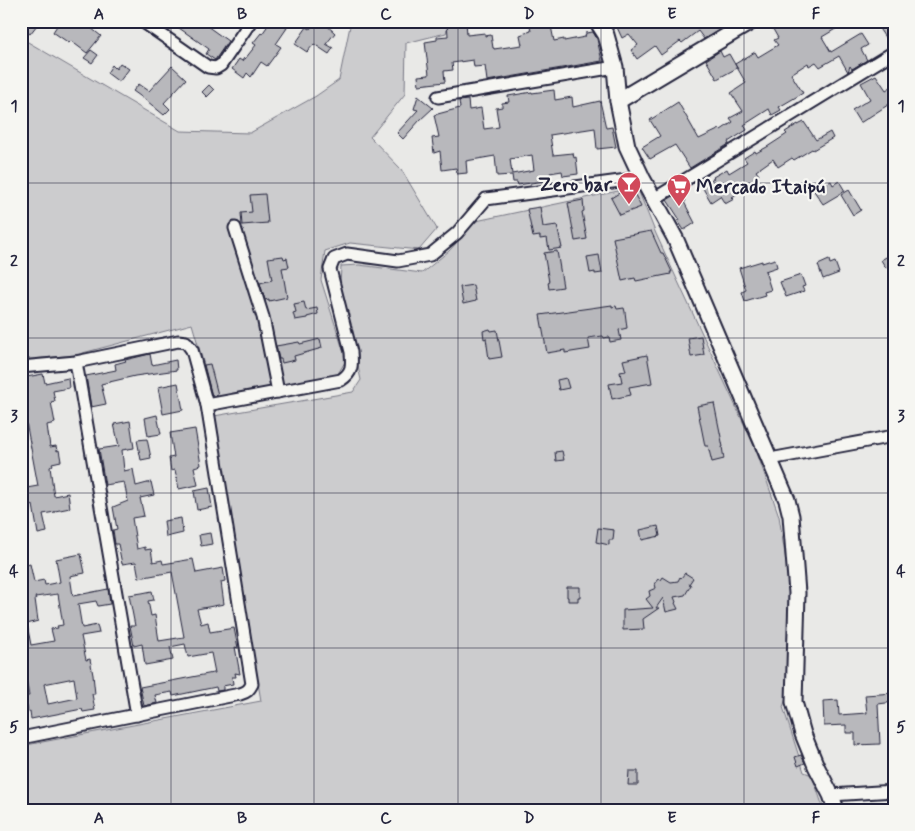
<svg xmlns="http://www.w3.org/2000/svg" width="915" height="831" viewBox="0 0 915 831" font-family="Mynerve,sans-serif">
	<rect width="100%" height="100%" fill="#e9e9e7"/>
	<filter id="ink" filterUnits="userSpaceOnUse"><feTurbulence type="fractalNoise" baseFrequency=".02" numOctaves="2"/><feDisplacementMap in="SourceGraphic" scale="10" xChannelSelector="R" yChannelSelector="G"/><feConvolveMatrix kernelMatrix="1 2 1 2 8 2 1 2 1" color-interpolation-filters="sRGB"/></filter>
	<g filter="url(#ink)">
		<!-- green -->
		<g fill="#ccccce" stroke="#777784">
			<polygon points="351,21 449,21 446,33 406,43 405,94 370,137 401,169 437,229 419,250 350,243 325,251 321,280 344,353 345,362 336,377 214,399 192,324 75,355 21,360 21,38 180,131 250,133 316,96 339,80"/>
			<polygon points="637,187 656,234 756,450 779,516 790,587 787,696 783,707 804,772 812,775 824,810 21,810 21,746 261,701 214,416 353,392 361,380 340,285 341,266 359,265 422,273 449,251 476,221"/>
		</g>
		<!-- building -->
		<g fill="#b8b8bc" stroke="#22223b" fill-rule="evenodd">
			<polygon points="21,21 31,21 37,25 30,34 21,28"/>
			<polygon points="60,21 70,21 82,29 86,24 101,36 87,53 71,41 69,43 53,32"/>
			<polygon points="169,21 200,21 228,41 215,60 206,54 209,49"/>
			<polygon points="271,21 290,21 286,28 287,28 276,44 281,47 267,66 261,62 251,77 247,73 244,78 232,69 239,59 242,61 244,58 245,59 256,45 253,43 261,33 262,34"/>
			<polygon points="316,21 322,21 335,33 326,44 333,48 329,54 314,44 307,52 295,44 307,27 310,29"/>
			<polygon points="447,21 466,21 467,35 485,33 485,36 491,35 493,48 494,48 494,49 522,45 520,35 531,31 530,27 535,26 534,21 550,21 554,41 564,39 564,41 585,37 586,33 593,32 597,39 602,61 487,81 485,66 474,67 473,60 452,63 453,70 444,71 445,82 419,85 418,76 429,75 425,42 437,40 437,37 448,36"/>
			<polygon points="614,21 733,21 704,39 698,31 682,43 680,41 661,55 655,46 637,59 631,50 638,45 629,34 622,38"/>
			<polygon points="774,21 849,21 822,37 831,52 861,34 868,45 861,49 867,60 852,69 850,66 848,72 839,56 820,67 816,62 809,66 808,63 791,74 803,93 779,107 781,110 772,115 769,109 744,125 747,130 728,142 729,144 690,168 675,145 650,159 642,147 660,136 650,120 678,102 699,139 720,129 721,130 733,122 730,118 743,111 731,93 746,83 735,64 755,52 758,57 778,45 774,40 778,38 770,24"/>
			<polygon points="874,21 894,21 894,33 886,39"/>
			<polygon points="91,50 98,55 92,63 84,58"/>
			<polygon points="720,51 723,57 729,54 737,68 717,79 706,60"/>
			<polygon points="120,63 129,69 119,82 107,73 112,65 116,69"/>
			<polygon points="172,66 186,79 164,103 170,109 164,115 147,101 133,91 139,84 149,91"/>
			<polygon points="876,75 886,90 894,85 894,101 860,123 852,110 870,99 861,83"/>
			<polygon points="209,85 214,90 207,97 202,92"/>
			<path d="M554,90L555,100L572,97L573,107L600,101L606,128L612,127L616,147L597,149L595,128L550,135L553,155L573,153L574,158L576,157L578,174L563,176L562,171L550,173L551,180L518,185L517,182H513L512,175L497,176L495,156L466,161L467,173L457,174L456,168L442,170L440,151L434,153L432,138L439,137L434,115L460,108L459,101L468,100L469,110L481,108L484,129L499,127L496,108L502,107V103L509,102L508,96L532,92V93ZM532,155L534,170L512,174L510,159Z"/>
			<polygon points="418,96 433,108 420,120 403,139 397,133 418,110 414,109"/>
			<polygon points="804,122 816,140 830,132 833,138 813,150 812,149 794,160 792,158 778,167 773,159 756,171 759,175 757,176 758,178 755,180 758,185 746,191 745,189 732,197 734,199 725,204 720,196 711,202 701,185 714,178 713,177 727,169 729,173 747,162 744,158 755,151 756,153 767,147 787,134 785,132 798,124 798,125"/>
			<polygon points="831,181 833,185 839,181 845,191 823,204 814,191"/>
			<polygon points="629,187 631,187 641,207 620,215 611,198"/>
			<polygon points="849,190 861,210 853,215 841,195"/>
			<polygon points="680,192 686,201 684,202 695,223 684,230 678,221 680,220 667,200"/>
			<polygon points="265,194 268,223 242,225 241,213 252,212 250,195"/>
			<polygon points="583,200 584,211 582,212 587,239 575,241 568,203"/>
			<polygon points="540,207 543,227 557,225 562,248 549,250 547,238 540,239 540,236 533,237 527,209"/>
			<polygon points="651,231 661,253 663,253 672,272 670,272 671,274 636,281 635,278 622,281 613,238"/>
			<polygon points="557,251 563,287 549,289 548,282 549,282 544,253"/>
			<polygon points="599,255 602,273 595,274 595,272 590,273 587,257"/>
			<polygon points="283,256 284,259 287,258 289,267 282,268 287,297 269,301 269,299 265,300 260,283 272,280 268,258"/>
			<polygon points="888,256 893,264 886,268 881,260"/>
			<polygon points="775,259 777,267 765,271 771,290 764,292 765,295 745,301 742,292 746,290 739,268 762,261 762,263"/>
			<polygon points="829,260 830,264 835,262 839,273 823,279 818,265"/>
			<polygon points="801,275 805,286 802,287 804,291 786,297 780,282"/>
			<polygon points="473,285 476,301 463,304 460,287"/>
			<polygon points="304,302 306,310 317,308 318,314 307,317 307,318 295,320 293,313 296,312 294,304"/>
			<polygon points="612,305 612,307 616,306 617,309 624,308 625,312 627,328 619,330 621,340 610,342 609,337 604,338 603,336 588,338 590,349 565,353 565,350 547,353 540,315"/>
			<polygon points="490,329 491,331 497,330 502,357 489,359 486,338 484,339 483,331"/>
			<polygon points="701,336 704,355 691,357 688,338"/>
			<polygon points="320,339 322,348 294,356 295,360 282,363 281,359 279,359 276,346 299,342 300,344"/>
			<polygon points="150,354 152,365 176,360 177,370 135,376 101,384 106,404 91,407 86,376 116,370 115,364 126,361 125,360"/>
			<polygon points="647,355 652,383 629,387 631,395 612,399 609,384 622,382 620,372 626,371 623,360"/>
			<polygon points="210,364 218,395 212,396 204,365"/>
			<polygon points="43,374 45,383 68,378 69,388 53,391 55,401 51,402 55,423 47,425 50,447 56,446 57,451 59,450 61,461 52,463 53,465 50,467 54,496 68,493 70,508 55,511 55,512 43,514 47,532 38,534 33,505 30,506 28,495 21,496 21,489 38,486 21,395 21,378"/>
			<polygon points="566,378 569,388 559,390 557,380"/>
			<polygon points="178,383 183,410 163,414 158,387"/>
			<polygon points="714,403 723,447 722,447 724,459 712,462 708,446 705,446 697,406"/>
			<polygon points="157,415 161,434 148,436 145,418"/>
			<polygon points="130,421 134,448 122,450 124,471 133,469 136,486 151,482 154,495 140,498 144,516 132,518 137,549 145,547 145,550 151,549 153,562 162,560 163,564 193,559 196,573 223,568 225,581 221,582 224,604 197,609 201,624 208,622 210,632 234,628 238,648 235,647 240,674 235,673 236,677 232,677 233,684 223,686 223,690 217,691 216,687 173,696 172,692 155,695 157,703 144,706 140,687 213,673 215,673 211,653 188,657 185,644 170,647 173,660 145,665 142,644 134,646 130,626 135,626 129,595 142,593 152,591 154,600 148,601 151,616 155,615 159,641 184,637 172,572 139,578 136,562 122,564 118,544 115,544 113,530 117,529 113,507 128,501 124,482 105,485 99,449 119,446 114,424"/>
			<polygon points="195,429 201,465 194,467 198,485 179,489 175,470 171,471 169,458 174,457 170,433"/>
			<polygon points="147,439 151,458 141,460 137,440"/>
			<polygon points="562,451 564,460 556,461 555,452"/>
			<polygon points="209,488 212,507 197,510 194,491"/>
			<polygon points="181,518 183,533 166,537 164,521"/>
			<polygon points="658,526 660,536 642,540 640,530"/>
			<polygon points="598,528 614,530 613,540 609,540 609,545 596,542"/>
			<polygon points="210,533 212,544 201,546 199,535"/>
			<path d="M81,554L85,573L70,576L73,596L108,589L110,604L98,606L96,601L78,604L82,628L97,625L99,633L81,636L86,660L90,659L93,675L95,694H92L95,710L83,712L82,709L31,719L30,711L28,712L27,706H26L24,696H29L24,667H21V566L30,564L34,582L44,580L45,585L60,582L56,559ZM58,594L63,625L57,626L58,628L51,629L54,641L31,645L27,624L38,621L35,599H36L35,597ZM74,678L77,698L48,704L44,684Z"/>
			<polygon points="685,573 693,578 689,584 691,585 685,595 674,597 676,602 675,603 678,609 666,612 663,598 656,608 659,608 643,619 644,629 623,630 623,610 653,608 646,599 650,596 649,591 656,588 655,584 659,579 661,580 663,577 671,582 678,581 680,577 681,578"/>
			<polygon points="567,587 580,587 580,597 578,597 578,601 568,601 568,597 567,597"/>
			<polygon points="894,693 894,702 878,704 880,744 855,745 855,733 846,733 846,725 824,726 823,701 838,700 839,715 867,713 865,695"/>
			<polygon points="801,755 805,763 798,766 795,757"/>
			<polygon points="629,771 638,771 638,785 628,785"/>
		</g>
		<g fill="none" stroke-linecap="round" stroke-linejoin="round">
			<defs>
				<g id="street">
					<polyline points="142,21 208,67 216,68 221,65 251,21"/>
					<polyline points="438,97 615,67"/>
					<polyline points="654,199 894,52"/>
					<polyline points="235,228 263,317 278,392"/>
					<polyline points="76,362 137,715"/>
					<path d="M21,367L76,362L178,341L186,342L192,350L207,405L252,684C249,690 247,692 240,694L21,738"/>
					<path d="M207,405L341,380C353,372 352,365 351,352L330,269L334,259L347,254L398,261L430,255L457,233L486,199L642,178"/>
					<polyline points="770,459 894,436"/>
					<polyline points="831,795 894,791"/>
				</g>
				<g id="secondary">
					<polyline points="597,21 606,35 615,67 618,101 627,146 642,178 675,238 787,500 791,516 797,593 794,702 803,734 816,766 831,795 836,810"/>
					<polyline points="618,101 752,21"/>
				</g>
			</defs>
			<!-- street casing -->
			<use href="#street" stroke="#22223b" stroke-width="15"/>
			<!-- secondary casing -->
			<use href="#secondary" stroke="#22223b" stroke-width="19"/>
			<!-- street -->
			<use href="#street" stroke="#f6f6f2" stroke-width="11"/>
			<!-- secondary -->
			<use href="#secondary" stroke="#f6f6f2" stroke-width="15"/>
		</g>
	</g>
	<!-- grid -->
	<path fill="none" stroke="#22223b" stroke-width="1" stroke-opacity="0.55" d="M171,21V810M314,21V810M458,21V810M601,21V810M744,21V810M21,183H894M21,338H894M21,493H894M21,648H894"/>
	<!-- icons -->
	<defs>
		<symbol id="bar-pin" viewBox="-11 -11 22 30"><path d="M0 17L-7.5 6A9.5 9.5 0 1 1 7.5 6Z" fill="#d1495b" stroke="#f6f6f2"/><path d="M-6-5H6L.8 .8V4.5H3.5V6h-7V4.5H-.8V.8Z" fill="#fff"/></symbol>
		<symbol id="supermarket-pin" viewBox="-11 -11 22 30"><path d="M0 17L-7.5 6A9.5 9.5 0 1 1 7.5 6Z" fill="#d1495b" stroke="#f6f6f2"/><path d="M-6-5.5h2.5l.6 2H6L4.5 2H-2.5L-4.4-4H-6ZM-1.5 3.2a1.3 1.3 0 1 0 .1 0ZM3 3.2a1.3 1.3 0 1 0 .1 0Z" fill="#fff"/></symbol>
	</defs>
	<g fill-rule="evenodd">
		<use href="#bar-pin" x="615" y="170" width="28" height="38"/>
		<use href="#supermarket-pin" x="665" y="172" width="28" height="38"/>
	</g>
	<g text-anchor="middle" stroke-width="4.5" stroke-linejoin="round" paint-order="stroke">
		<!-- poi labels -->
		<g font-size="20" font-weight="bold" fill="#22223b" stroke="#f6f6f2" text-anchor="end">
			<text x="612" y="191">Zero bar</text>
			<text x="696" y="193" text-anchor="start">Mercado Itaipú</text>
		</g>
	</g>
	<!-- margin -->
	<rect width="915" height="831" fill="none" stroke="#f6f6f2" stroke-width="55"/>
	<rect x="28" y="28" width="860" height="776" fill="none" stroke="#22223b" stroke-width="2"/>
	<g font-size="16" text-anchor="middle" font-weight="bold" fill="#22223b">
		<text x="99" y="19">A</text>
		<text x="242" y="19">B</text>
		<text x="386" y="19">C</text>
		<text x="529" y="19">D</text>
		<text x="672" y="19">E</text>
		<text x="816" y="19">F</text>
		<text x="14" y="111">1</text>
		<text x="901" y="111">1</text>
		<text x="14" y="266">2</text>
		<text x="901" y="266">2</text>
		<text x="14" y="421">3</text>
		<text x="901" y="421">3</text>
		<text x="14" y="576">4</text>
		<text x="901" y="576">4</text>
		<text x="14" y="732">5</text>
		<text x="901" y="732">5</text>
		<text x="99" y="823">A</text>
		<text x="242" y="823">B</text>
		<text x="386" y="823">C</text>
		<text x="529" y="823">D</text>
		<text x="672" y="823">E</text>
		<text x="816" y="823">F</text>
	</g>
</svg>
